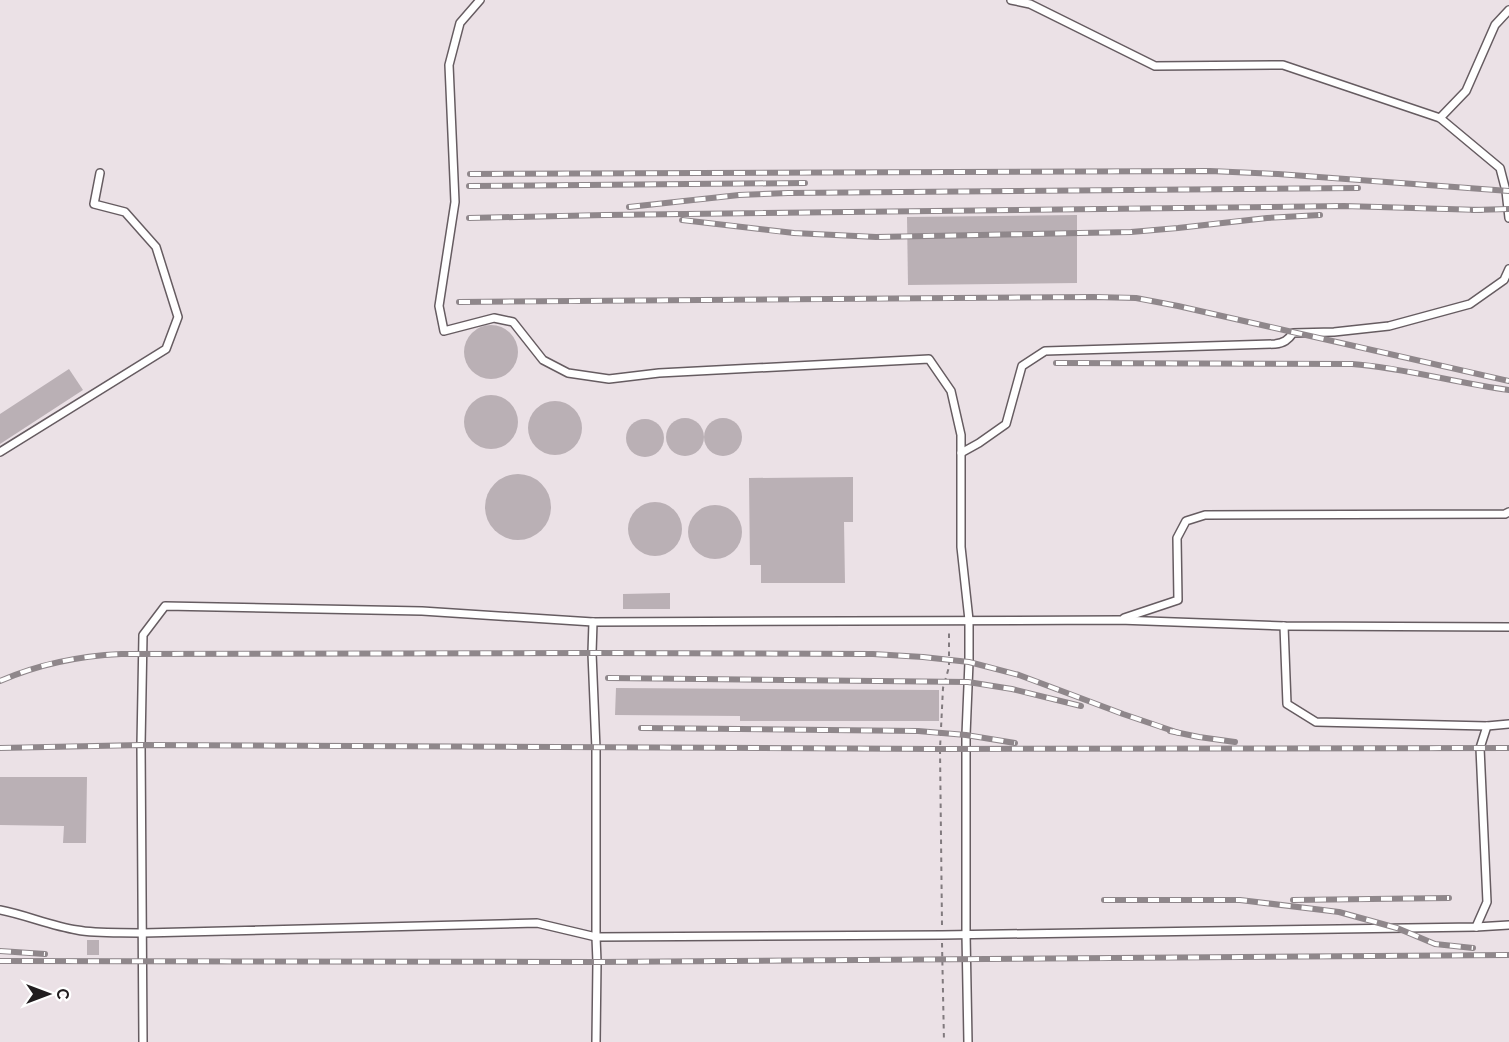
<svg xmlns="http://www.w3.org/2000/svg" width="1509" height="1042" viewBox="0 0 1509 1042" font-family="Raleway,sans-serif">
	<rect width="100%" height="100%" fill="#ebe1e6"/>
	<!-- building -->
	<g fill="#bab0b5">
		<polygon points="1077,215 1077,283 908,285 907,217"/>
		<circle cx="491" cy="352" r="27"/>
		<polygon points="69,369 83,390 0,444 0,414"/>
		<circle cx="491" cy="422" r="27"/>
		<circle cx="555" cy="428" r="27"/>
		<circle cx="723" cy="437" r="19"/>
		<circle cx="685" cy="437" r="19"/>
		<circle cx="645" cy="438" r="19"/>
		<circle cx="518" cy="507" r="33"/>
		<polygon points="853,477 853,522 844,522 845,583 761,583 761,565 750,565 749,478"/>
		<circle cx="655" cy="529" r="27"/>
		<circle cx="715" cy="532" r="27"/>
		<polygon points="670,593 670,609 623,609 623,594"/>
		<polygon points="616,688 939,690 939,721 740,721 740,716 615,715"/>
		<polygon points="0,777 87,777 86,843 63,843 64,826 0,825"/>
		<rect x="87" y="940" width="12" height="15"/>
	</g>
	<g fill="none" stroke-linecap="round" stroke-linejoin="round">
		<defs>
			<g id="service">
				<polyline points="480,0 460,23 449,65 455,202 439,306 444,331 494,318 513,322 543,360 568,373 609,379 659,373 929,359 951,391 961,435 961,547 969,620 969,662 966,735 966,934 968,1042"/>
				<polyline points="1011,0 1030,4 1155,66 1283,65 1440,118 1500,168 1506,191 1509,218"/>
				<polyline points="1440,118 1466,91 1495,25 1509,10"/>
				<polyline points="0,452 166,349 178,317 156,247 125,212 94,204 100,173"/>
				<path d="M961,453L979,443L1006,424L1022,366L1045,351L1275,344C1284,343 1288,340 1293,333L1334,332L1389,326L1470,304L1504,280L1509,269"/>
				<polyline points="1124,618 1178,600 1177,538 1186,521 1205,515 1505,514 1509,512"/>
				<polyline points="593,622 592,653 596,749 596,937 597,962 596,1042"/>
				<polyline points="1284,626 1287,704 1316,722 1487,726 1509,724"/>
				<path d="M0,910C26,915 51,926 77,930C98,934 121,932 143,933L537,923L596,937L942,935L1476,927L1509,925"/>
				<polyline points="1476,927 1487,902 1480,748 1487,726"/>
				<polyline points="143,1042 141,745 143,635 165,606 422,611 593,622 1119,620 1284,626 1509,627"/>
			</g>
		</defs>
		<!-- service casing -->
		<use href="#service" stroke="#665c61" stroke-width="10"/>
		<!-- path -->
		<g stroke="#817a7e" stroke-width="2" stroke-dasharray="4.5 4.5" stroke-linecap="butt">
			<polyline points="942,925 940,749 943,688 949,667 949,629"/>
			<polyline points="942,943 944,1042"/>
		</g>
		<!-- service -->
		<use href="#service" stroke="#fff" stroke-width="7"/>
		<defs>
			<g id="rail">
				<polyline points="470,174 1210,171 1278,174 1509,191"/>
				<polyline points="469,186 805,183"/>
				<polyline points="629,207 739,195 788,193 1358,188"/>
				<polyline points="1473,210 1509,209"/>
				<polyline points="469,218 605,215 1344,206 1481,210"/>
				<polyline points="682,220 794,233 876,237 1131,232 1178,228 1267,218 1320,215"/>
				<polyline points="459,302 1093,297 1136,298 1178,306 1509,381"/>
				<path d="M1056,363L1352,364C1405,368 1456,383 1509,390"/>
				<polyline points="608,678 968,682 1012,689 1081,706"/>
				<path d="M0,681C39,664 79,656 121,654L592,653L873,654L923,657L969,662L1019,675L1123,714L1179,733"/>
				<polyline points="641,728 918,731 966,735 1015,743"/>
				<polyline points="1170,731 1199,737 1235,742"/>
				<polyline points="0,748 141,745 940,749 1509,748"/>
				<polyline points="1104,900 1240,900 1339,912 1397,928 1435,944 1473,948"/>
				<polyline points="1293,900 1449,898"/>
				<polyline points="0,951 45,954"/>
				<polyline points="0,961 597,962 1509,955"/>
			</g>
		</defs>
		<!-- rail casing -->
		<use href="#rail" stroke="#8f878b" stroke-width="6"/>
		<!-- rail -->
		<use href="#rail" stroke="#fff" stroke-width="4" stroke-dasharray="11" stroke-linecap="butt"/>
	</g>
	<!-- north arrow -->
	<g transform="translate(48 994) rotate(90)" stroke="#ffffff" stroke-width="4.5" paint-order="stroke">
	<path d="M0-4.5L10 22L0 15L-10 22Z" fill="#211d1f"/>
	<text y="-9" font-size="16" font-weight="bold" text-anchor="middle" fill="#211d1f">С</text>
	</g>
</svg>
